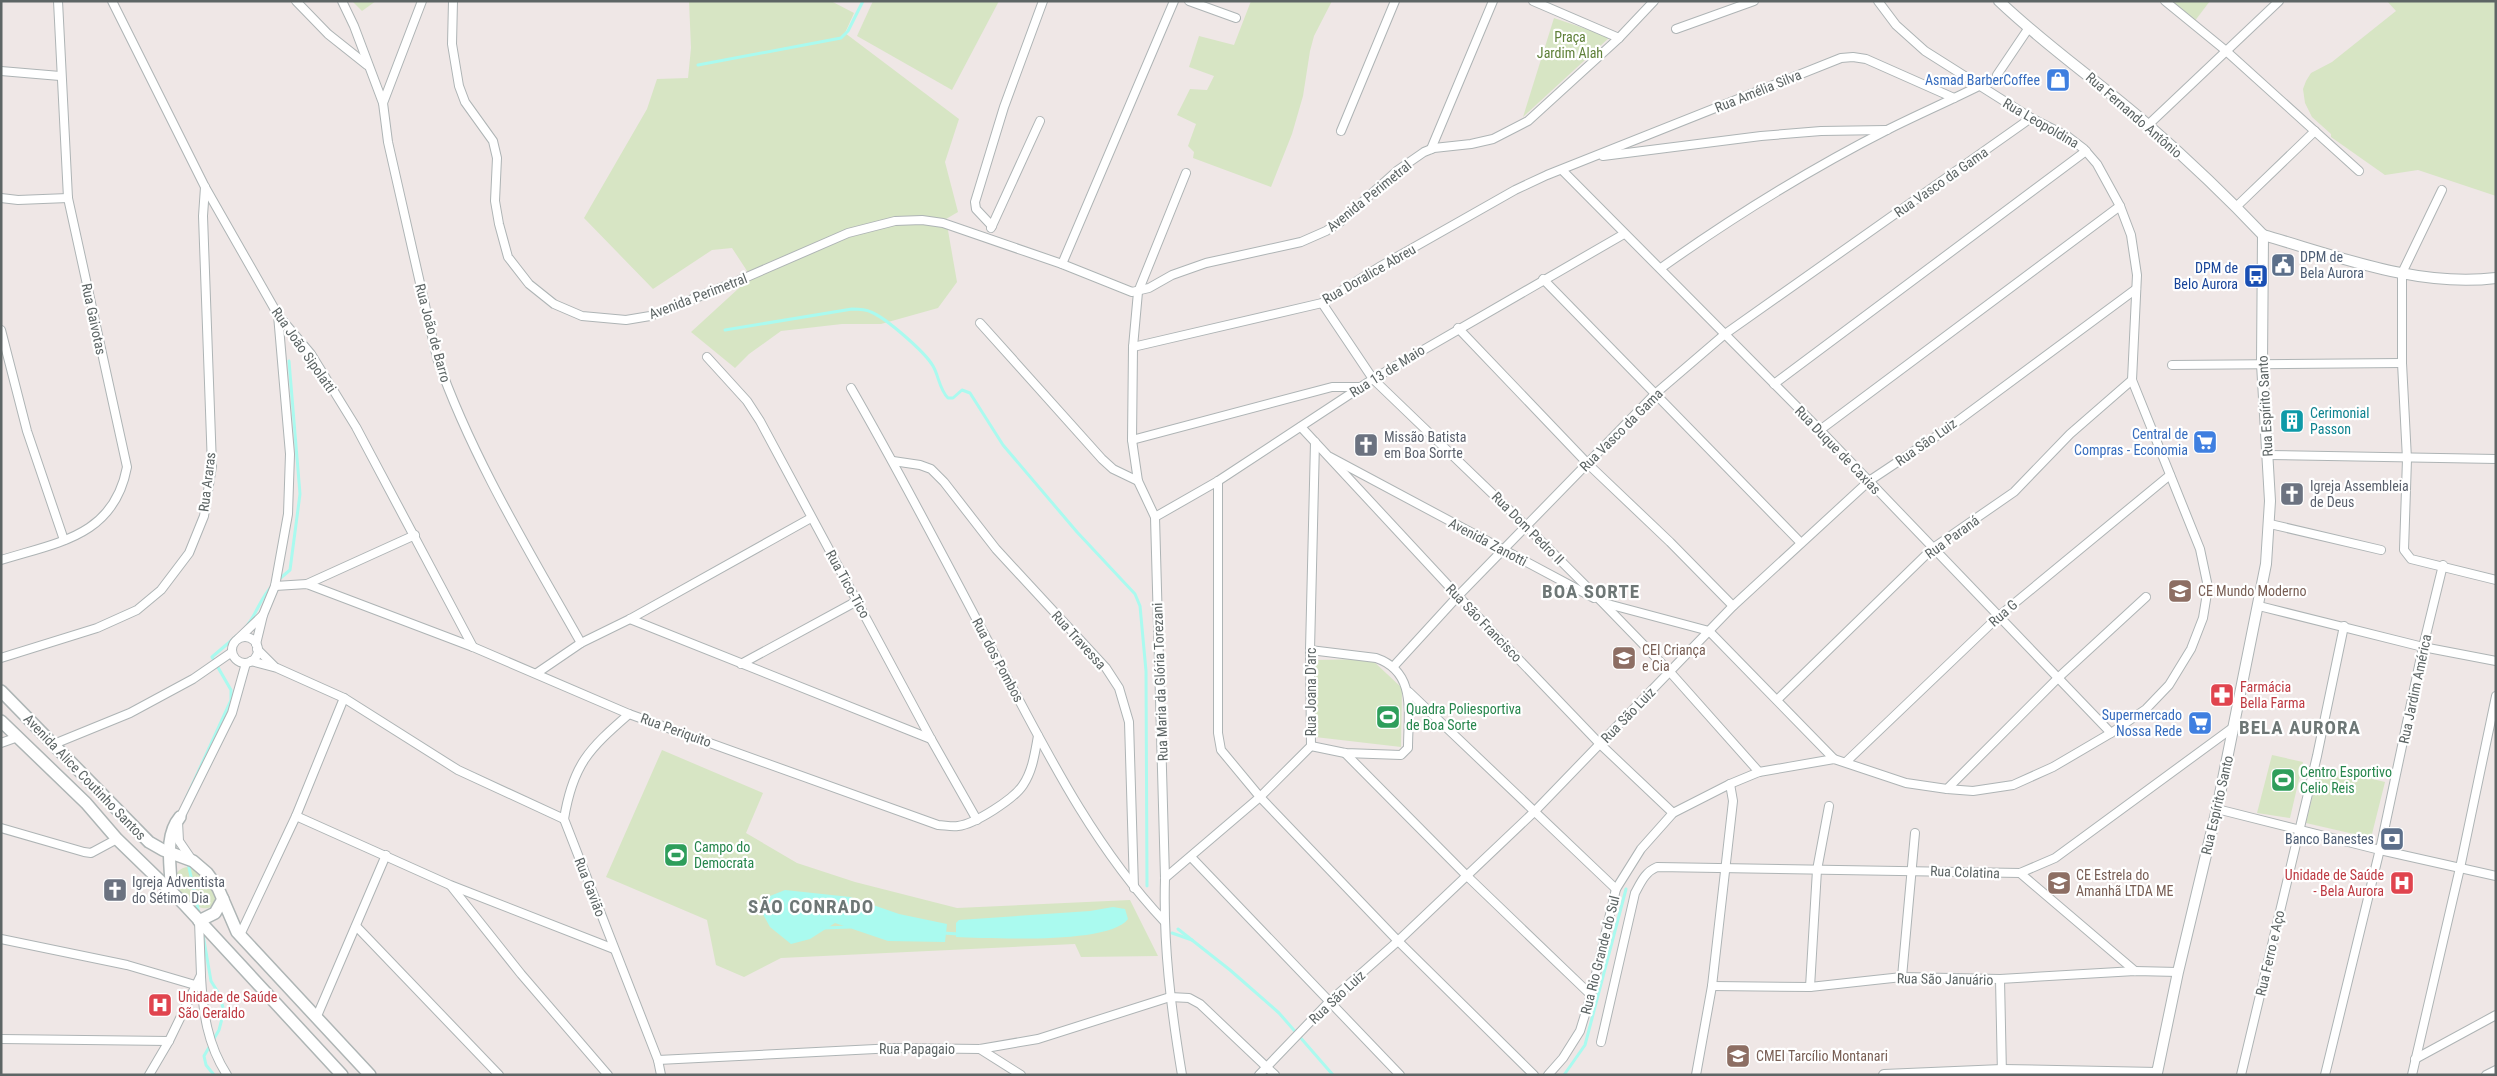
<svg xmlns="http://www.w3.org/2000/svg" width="2497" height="1076" viewBox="0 0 2497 1076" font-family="'Roboto Condensed',sans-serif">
	<rect width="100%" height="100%" fill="#efe7e6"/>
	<!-- green -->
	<g fill="#d7e5c4">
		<polygon points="352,1 376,1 362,11"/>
		<polygon points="689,1 831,1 854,13 845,33 959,119 945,162 958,212 946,219 957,282 938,308 881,324 842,324 781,331 749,354 735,368 691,332 751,277 732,248 712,250 653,289 584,218 647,109 657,79 688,78 691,48"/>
		<polygon points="873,1 999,1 952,90 857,36"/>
		<polygon points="1251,1 1332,1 1314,36 1310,51 1303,96 1292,134 1271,187 1193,158 1194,152 1188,146 1196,124 1177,115 1190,89 1207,90 1214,76 1189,67 1199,36 1234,45"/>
		<polygon points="2169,1 2210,1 2194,22"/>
		<polygon points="2387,1 2496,1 2496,196 2418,170 2385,175 2331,137 2331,134 2312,117 2305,103 2303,89 2306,81 2311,73 2332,62 2396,11"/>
		<polygon points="1554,18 1610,37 1523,117"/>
		<polygon points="1371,659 1402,688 1401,747 1315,737 1315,660"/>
		<polygon points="662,750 763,793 746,833 797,863 855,882 957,908 1130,900 1158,956 1081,957 1075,944 781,958 744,977 716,965 707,920 606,877"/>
		<polygon points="2272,755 2303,762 2290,818 2257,813"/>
		<polygon points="2320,766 2385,782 2371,838 2306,823"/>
		<path d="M187,867C202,871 212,884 216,898L211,907C191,916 158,873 187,867Z"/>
	</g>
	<!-- water -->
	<g fill="#aafaef">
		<polygon points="785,890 850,897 899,914 947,924 945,942 888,941 835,923 810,939 791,944 770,927 760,909 770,896"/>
		<path d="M1113,907L1125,909L1128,919C1109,945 989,938 956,937V923L959,920L1090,911Z"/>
	</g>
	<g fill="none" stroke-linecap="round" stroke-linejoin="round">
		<!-- stream -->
		<g stroke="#aafaef" stroke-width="3">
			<polyline points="698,65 841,38 848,31 863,1"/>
			<path d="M725,330L852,309C858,309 865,309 871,312C886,318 925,352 933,366C939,376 939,389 948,398H953L962,390L970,393L1003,445L1077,532L1135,594L1140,606L1146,671L1147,886"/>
			<polyline points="277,581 290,570 300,494 289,361"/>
			<path d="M245,628C257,615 260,597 273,585"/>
			<polyline points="178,816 231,700 231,690 212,657 239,634"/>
			<polyline points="188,863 199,913"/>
			<polyline points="824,928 850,927"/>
			<polyline points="202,929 211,981 219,994 224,1011 219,1030 204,1056 206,1065 214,1075"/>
			<polyline points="1178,929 1230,970 1279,1013 1333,1075"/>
			<polyline points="943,933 959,934"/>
			<polyline points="1172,933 1192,940"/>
			<polyline points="1564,1075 1585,1045 1626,889"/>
		</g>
		<defs>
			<g id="minor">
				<polyline points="112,1 205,187 278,315 311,354 356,427 473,647"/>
				<polyline points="296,1 328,34 367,65"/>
				<polyline points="342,1 354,26 383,103"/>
				<path d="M422,1L383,103L388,142L437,358C472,458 529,551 581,643"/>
				<polyline points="453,1 452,44 459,86 465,102 493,141 497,158 495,201 499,224 508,257 529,284 554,304 582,316 626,320 650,316 733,283 848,233 895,221 922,220 943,223 1062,264 1132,292 1149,288 1172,275 1206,263 1301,242 1326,231 1339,223 1398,170 1424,152 1434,148 1471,144 1493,139 1528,121 1619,38 1654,1"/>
				<polyline points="1189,1 1236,18"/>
				<polyline points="1533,1 1619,38"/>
				<polyline points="2165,1 2225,50 2359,171"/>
				<polyline points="1676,29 1754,1"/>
				<polyline points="1,71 60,76"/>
				<polyline points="1997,75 2028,29"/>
				<polyline points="2148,125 2279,1"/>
				<polyline points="1341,131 1395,1"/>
				<polyline points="1431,149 1493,1"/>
				<polyline points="1603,156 1761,136 1821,131 1887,130"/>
				<polyline points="1562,170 1820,430 2111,733"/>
				<polyline points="2442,190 2402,273 2402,363 2407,459 2404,550 2411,559 2496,580"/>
				<polyline points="1,198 18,200 68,198"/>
				<polyline points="2236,207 2315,131"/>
				<polyline points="992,226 976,209 975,202 1004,107 1043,1"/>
				<polyline points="991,228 1040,121"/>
				<polyline points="1062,264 1174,1"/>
				<path d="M1661,268C1733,217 1810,169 1889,129C1919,114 1949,101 1979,86"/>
				<polyline points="1543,279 1801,543"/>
				<polyline points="1322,303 1373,379 1526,526 1602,602 1670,672 1759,772"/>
				<polyline points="980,323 1102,459 1113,469 1138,481"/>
				<polyline points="1458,328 1588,464 1670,542 1733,606"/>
				<polyline points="1,330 27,431 64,540"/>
				<polyline points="1133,347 1322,303 1381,266 1515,190 1547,175 1841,58 1853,57 1866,59 1954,98"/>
				<polyline points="707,357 747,401 760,421 931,739 977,820"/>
				<polyline points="2172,365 2402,363"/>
				<polyline points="1774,384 2086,151"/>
				<path d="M851,388C903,478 951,571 1000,664C1047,753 1094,847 1164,921"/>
				<polyline points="1301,427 1458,596 1600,744 1673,813"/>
				<polyline points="1820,430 2120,206"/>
				<polyline points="1132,440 1332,387 1361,387"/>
				<polyline points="2267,455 2496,459"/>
				<polyline points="1330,457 1594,598"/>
				<polyline points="893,461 920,465 931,469 944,482 996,549 1106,668 1119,688 1129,722 1134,888"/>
				<polyline points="1218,481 1218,733 1221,750 1260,797 1398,941 1534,1075"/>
				<polyline points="1155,517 1218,481 1373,379 1624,234"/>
				<polyline points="2270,524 2381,550"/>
				<path d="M1,560C59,542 114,536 127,467L68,198L58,1"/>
				<polyline points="307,584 415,535"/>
				<path d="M275,586L307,584L473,647L629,714L938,825C944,825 951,827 958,826C975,824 1014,799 1023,785C1033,770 1035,752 1038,736"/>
				<polyline points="1604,603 1709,631 1834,759"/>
				<polyline points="2259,606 2423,647 2496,661"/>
				<polyline points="630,619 931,739"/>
				<circle cx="245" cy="650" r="13"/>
				<polyline points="239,638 263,615"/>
				<polyline points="256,644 263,615 275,586 288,514 290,454 278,315"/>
				<polyline points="257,649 275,667"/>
				<path d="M1310,650L1376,658C1417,672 1408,713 1408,748L1401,755L1345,753L1311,746"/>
				<polyline points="1,658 97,628 137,610 161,590 189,553 204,516 212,466 203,216 205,187"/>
				<polyline points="251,661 277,668 344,698 458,770 564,819"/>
				<polyline points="741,664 857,601"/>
				<polyline points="1393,667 1458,596 1655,394 1725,334 2031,118"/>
				<polyline points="537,673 581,643 630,619 811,518"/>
				<polyline points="1409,692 1616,889"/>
				<polyline points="1777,700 1933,548 2014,492 2070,434 2132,380"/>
				<path d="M629,714C589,749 573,764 564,819L658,1060L661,1075"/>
				<polyline points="1,743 18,737"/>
				<polyline points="54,744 130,713 193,679 232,652"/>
				<polyline points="1345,753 1467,876 1591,995"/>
				<polyline points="1846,762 1999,616 2170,475"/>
				<polyline points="1947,789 2059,677 2146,597"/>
				<polyline points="2217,809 2380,850 2496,876"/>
				<polyline points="296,816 450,885 614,949"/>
				<polyline points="1,828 84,852 91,853 117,839"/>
				<polyline points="1191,857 1400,1075"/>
				<polyline points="192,860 179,841 178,822 232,713 246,663"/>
				<polyline points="2020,873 2135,971"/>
				<polyline points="1165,878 1260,797 1311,746 1310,650 1315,442"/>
				<polyline points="451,886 521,974 608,1075"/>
				<polyline points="356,926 499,1075"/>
				<polyline points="240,935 296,816 344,698"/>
				<polyline points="1,939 127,965 195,985"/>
				<path d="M201,977C203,1012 207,1044 227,1075"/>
				<polyline points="1902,977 1915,833"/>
				<polyline points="2000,979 2002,1075"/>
				<polyline points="1712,986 1810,987 1902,977 2000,979 2135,971 2178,972"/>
				<polyline points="1810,987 1817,870 1829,806"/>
				<polyline points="317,1016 386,855"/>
				<polyline points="1,1039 169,1041"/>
				<path d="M1601,1042L1635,893C1641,882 1645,872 1657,867L2020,873L2055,858L2235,726"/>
				<polyline points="980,1049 1021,1075"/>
				<polyline points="2415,1059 2496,1015"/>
				<polyline points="658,1060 895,1048 980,1049 1038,1039 1170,997 1189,998 1200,1004 1275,1075"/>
				<polyline points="149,1075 169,1041 201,975 199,921"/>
				<path d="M1182,1075C1171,1009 1163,945 1165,878L1155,517L1138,481L1132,440L1133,347L1138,292L1186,173"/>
				<polyline points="1259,1075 1330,1001 1398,941 1535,811 1733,606 1869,481 1947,429 2136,289"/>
				<polyline points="1548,1075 1563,1058 1580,1031 1591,995 1616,889 1641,849 1673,813 1730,784 1759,772 1834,759 1906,783 1947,789 1973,791 2013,785 2053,767 2111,733 2146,709 2169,685 2191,649 2203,618 2208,587 2200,549 2132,380 2137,275 2131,235 2120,206 2097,164 2084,149 2067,136 2031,118 1925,51 1896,25 1878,1"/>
				<polyline points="1696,1075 1712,986 1733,801 1730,784"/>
				<polyline points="2241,1075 2317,756 2344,626"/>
				<polyline points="2325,1075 2381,845 2423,647 2443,565"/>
				<polyline points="2412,1075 2460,868 2496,696"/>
				<polyline points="2486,1075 2496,1070"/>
			</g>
			<g id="tertiary">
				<path d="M1999,1C2046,46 2099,82 2148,125C2188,160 2227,197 2263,235"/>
				<path d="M2263,235C2337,256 2418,288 2496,278"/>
				<polyline points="1884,1075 2002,1070 2157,1073 2178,972 2217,809 2266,564 2270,501 2262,364 2263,235"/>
			</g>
			<g id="secondary">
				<polyline points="1,691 149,842 163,850 193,861 207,873 218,888 237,932 370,1075"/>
				<polyline points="1,721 86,803 117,839 184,904 342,1075"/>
				<path d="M171,883C170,861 165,835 180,817"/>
				<polyline points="199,921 215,913 223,899"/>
			</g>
		</defs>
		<!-- minor casing -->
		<use href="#minor" stroke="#aeb4b5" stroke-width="10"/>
		<!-- tertiary casing -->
		<use href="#tertiary" stroke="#aeb4b5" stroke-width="12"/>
		<!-- secondary casing -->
		<use href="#secondary" stroke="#aeb5b5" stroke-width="14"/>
		<!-- minor -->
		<use href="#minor" stroke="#fff" stroke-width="8"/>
		<!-- tertiary -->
		<use href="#tertiary" stroke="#fff" stroke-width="10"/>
		<!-- secondary -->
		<use href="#secondary" stroke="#fff" stroke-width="11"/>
	</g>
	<!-- icons -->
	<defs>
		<symbol id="shop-square" viewBox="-11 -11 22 22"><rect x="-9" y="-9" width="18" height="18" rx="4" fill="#3f7fe0" stroke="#fff"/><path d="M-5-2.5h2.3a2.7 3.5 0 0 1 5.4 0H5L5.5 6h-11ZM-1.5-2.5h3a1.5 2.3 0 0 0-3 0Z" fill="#fff"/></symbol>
		<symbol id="civic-square" viewBox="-11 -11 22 22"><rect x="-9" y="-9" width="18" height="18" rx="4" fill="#5c6f8a" stroke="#fff"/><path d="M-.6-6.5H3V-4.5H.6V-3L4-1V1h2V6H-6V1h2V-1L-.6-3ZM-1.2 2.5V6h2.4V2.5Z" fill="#fff"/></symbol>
		<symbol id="bus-square" viewBox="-11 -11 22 22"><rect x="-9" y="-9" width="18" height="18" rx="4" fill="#1a4fb4" stroke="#fff"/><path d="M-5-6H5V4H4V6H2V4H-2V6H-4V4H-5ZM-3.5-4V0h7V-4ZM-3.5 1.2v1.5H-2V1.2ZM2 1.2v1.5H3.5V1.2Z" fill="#fff"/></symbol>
		<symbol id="building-square" viewBox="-11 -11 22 22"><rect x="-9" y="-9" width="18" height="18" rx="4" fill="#0f9aa8" stroke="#fff"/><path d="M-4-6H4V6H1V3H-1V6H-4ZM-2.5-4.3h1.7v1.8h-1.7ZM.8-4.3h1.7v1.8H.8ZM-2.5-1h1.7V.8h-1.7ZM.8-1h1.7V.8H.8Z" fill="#fff"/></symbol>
		<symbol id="supermarket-square" viewBox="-11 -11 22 22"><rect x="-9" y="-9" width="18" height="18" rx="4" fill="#3f7fe0" stroke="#fff"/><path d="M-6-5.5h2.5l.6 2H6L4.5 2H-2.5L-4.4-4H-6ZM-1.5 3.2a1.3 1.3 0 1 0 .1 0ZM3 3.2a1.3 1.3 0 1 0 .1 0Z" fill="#fff"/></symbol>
		<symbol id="church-square" viewBox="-11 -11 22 22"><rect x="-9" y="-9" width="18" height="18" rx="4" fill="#6b7280" stroke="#fff"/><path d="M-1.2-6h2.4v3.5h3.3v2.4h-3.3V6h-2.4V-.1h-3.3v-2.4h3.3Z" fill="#fff"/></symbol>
		<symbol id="school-square" viewBox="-11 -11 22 22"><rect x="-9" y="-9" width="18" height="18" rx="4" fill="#8d6e63" stroke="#fff"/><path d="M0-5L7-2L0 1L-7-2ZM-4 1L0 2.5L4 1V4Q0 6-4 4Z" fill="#fff"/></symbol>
		<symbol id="pharmacy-square" viewBox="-11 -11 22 22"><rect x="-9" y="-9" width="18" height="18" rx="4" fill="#e0444e" stroke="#fff"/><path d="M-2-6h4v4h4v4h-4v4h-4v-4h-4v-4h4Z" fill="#fff"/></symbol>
		<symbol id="stadium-square" viewBox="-11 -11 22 22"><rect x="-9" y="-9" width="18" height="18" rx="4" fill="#2e9e5b" stroke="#fff"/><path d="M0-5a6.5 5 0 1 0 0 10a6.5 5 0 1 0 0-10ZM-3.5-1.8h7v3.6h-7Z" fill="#fff"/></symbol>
		<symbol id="bank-square" viewBox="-11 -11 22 22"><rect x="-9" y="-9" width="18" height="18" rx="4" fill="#5c6f8a" stroke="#fff"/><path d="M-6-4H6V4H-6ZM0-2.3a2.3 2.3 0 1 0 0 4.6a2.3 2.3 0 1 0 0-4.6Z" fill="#fff"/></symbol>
		<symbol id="hospital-square" viewBox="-11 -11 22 22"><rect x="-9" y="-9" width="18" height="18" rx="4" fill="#e0444e" stroke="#fff"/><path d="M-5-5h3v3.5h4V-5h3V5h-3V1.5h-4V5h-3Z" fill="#fff"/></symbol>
	</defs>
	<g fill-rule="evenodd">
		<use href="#shop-square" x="2044" y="66" width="28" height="28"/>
		<use href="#civic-square" x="2269" y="251" width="28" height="28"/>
		<use href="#bus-square" x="2242" y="262" width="28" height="28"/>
		<use href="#building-square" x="2278" y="407" width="28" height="28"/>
		<use href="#supermarket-square" x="2191" y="428" width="28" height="28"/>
		<use href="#church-square" x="1352" y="431" width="28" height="28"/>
		<use href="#church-square" x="2278" y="480" width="28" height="28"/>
		<use href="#school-square" x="2166" y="577" width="28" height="28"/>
		<use href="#school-square" x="1610" y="644" width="28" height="28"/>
		<use href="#pharmacy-square" x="2208" y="681" width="28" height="28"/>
		<use href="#stadium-square" x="1374" y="703" width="28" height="28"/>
		<use href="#supermarket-square" x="2186" y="709" width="28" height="28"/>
		<use href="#stadium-square" x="2269" y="766" width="28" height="28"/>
		<use href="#bank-square" x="2378" y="825" width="28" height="28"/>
		<use href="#stadium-square" x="662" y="841" width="28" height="28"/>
		<use href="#school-square" x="2045" y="869" width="28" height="28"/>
		<use href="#hospital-square" x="2388" y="869" width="28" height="28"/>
		<use href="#church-square" x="101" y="876" width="28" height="28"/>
		<use href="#hospital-square" x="146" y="991" width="28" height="28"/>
		<use href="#school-square" x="1724" y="1042" width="28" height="28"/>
	</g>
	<g text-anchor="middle" stroke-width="4.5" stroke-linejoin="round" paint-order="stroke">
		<!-- park labels -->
		<g font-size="14" fill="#5f8039" stroke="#fff">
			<text x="1570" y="42">Praça<tspan x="1570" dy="16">Jardim Alah</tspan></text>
		</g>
		<!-- shop labels -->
		<g font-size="14" fill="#366cbe" stroke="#fff" text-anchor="end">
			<text x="2040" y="85">Asmad BarberCoffee</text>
			<text x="2188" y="439">Central de<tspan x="2188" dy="16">Compras - Economia</tspan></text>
			<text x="2182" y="720">Supermercado<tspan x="2182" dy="16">Nossa Rede</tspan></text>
		</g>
		<!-- street labels -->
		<g font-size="14" fill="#5d6565" stroke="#fff">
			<text transform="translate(1758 91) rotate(-22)" y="5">Rua Amélia Silva</text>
			<text transform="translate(2134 115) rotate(41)" y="5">Rua Fernando Antônio</text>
			<text transform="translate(2041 123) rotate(30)" y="5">Rua Leopoldina</text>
			<text transform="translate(1941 182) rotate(-35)" y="5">Rua Vasco da Gama</text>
			<text transform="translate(1369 196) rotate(-39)" y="5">Avenida Perimetral</text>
			<text transform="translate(1369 274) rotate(-30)" y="5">Rua Doralice Abreu</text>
			<text transform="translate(698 296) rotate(-21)" y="5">Avenida Perimetral</text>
			<text transform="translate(94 319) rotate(78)" y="5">Rua Gaivotas</text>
			<text transform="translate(433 333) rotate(75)" y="5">Rua João de Barro</text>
			<text transform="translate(304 350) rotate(55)" y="5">Rua João Sipolatti</text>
			<text transform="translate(1387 371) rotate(-32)" y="5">Rua 13 de Maio</text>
			<text transform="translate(2265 406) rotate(-93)" y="5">Rua Espírito Santo</text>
			<text transform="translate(1621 430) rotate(-45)" y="5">Rua Vasco da Gama</text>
			<text transform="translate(1926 442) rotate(-35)" y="5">Rua São Luiz</text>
			<text transform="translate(1838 450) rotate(46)" y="5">Rua Duque de Caxias</text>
			<text transform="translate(207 482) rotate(-83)" y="5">Rua Araras</text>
			<text transform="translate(1528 528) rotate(45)" y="5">Rua Dom Pedro II</text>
			<text transform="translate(1952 537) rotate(-36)" y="5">Rua Paraná</text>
			<text transform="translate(1488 542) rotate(28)" y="5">Avenida Zanotti</text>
			<text transform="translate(848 584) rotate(61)" y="5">Rua Tico-Tico</text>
			<text transform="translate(2003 613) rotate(-41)" y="5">Rua G</text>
			<text transform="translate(1484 623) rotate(46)" y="5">Rua São Francisco</text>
			<text transform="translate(1079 640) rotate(48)" y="5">Rua Travessa</text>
			<text transform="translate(998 660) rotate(62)" y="5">Rua dos Pombos</text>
			<text transform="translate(1160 682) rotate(-92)" y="5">Rua Maria da Glória Torezani</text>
			<text transform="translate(2415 689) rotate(-78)" y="5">Rua Jardim América</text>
			<text transform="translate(1311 692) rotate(-90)" y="5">Rua Joana D'arc</text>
			<text transform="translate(1628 715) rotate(-46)" y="5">Rua São Luiz</text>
			<text transform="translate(676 730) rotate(20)" y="5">Rua Periquito</text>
			<text transform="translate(85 777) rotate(46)" y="5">Avenida Alice Coutinho Santos</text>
			<text transform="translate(2217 805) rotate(-77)" y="5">Rua Espírito Santo</text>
			<text transform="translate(1965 872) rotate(2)" y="5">Rua Colatina</text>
			<text transform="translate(590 887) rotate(69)" y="5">Rua Gavião</text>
			<text transform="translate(2270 953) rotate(-77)" y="5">Rua Ferro e Aço</text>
			<text transform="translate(1600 955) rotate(-76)" y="5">Rua Rio Grande do Sul</text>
			<text transform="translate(1945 979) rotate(1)" y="5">Rua São Januário</text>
			<text transform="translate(1337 997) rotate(-43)" y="5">Rua São Luiz</text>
			<text x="917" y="1054">Rua Papagaio</text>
		</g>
		<!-- service labels -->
		<g font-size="14" fill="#4e5e75" stroke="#fff" text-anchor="start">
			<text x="2300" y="262">DPM de<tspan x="2300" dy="16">Bela Aurora</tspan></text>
			<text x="2374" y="844" text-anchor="end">Banco Banestes</text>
		</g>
		<!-- transit labels -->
		<g font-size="14" fill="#164399" stroke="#fff" text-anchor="end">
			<text x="2238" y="273">DPM de<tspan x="2238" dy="16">Belo Aurora</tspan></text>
		</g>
		<!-- culture labels -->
		<g font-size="14" fill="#0d838f" stroke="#fff" text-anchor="start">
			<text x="2310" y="418">Cerimonial<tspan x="2310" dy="16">Passon</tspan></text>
		</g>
		<!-- worship labels -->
		<g font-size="14" fill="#5b616d" stroke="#fff" text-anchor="start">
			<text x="1384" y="442">Missão Batista<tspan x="1384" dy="16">em Boa Sorrte</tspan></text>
			<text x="2310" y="491">Igreja Assembleia<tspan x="2310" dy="16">de Deus</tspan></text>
			<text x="132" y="887">Igreja Adventista<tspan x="132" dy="16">do Sétimo Dia</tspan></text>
		</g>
		<!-- education labels -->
		<g font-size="14" fill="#785e54" stroke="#fff" text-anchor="start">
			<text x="2198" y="596">CE Mundo Moderno</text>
			<text x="1642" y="655">CEI Criança<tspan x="1642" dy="16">e Cia</tspan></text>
			<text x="2076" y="880">CE Estrela do<tspan x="2076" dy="16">Amanhã LTDA ME</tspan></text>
			<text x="1756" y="1061">CMEI Tarcílio Montanari</text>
		</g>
		<!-- health labels -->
		<g font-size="14" fill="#be3a42" stroke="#fff" text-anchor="start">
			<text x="2240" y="692">Farmácia<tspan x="2240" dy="16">Bella Farma</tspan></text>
			<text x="2384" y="880" text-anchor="end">Unidade de Saúde<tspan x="2384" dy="16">- Bela Aurora</tspan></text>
			<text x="178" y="1002">Unidade de Saúde<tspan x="178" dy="16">São Geraldo</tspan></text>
		</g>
		<!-- leisure labels -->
		<g font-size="14" fill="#27864d" stroke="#fff" text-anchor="start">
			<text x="1406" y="714">Quadra Poliesportiva<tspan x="1406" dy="16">de Boa Sorte</tspan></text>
			<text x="2300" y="777">Centro Esportivo<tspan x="2300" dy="16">Celio Reis</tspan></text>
			<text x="694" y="852">Campo do<tspan x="694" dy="16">Democrata</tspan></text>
		</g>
		<!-- district labels -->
		<g font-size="19" font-weight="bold" letter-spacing="1" fill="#6e7776" stroke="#fff">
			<text x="1591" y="598">BOA SORTE</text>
			<text x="2300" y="734">BELA AURORA</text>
			<text x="811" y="913">SÃO CONRADO</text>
		</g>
	</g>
	<!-- border -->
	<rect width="2497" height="1076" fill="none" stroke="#5d6565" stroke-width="5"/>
</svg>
